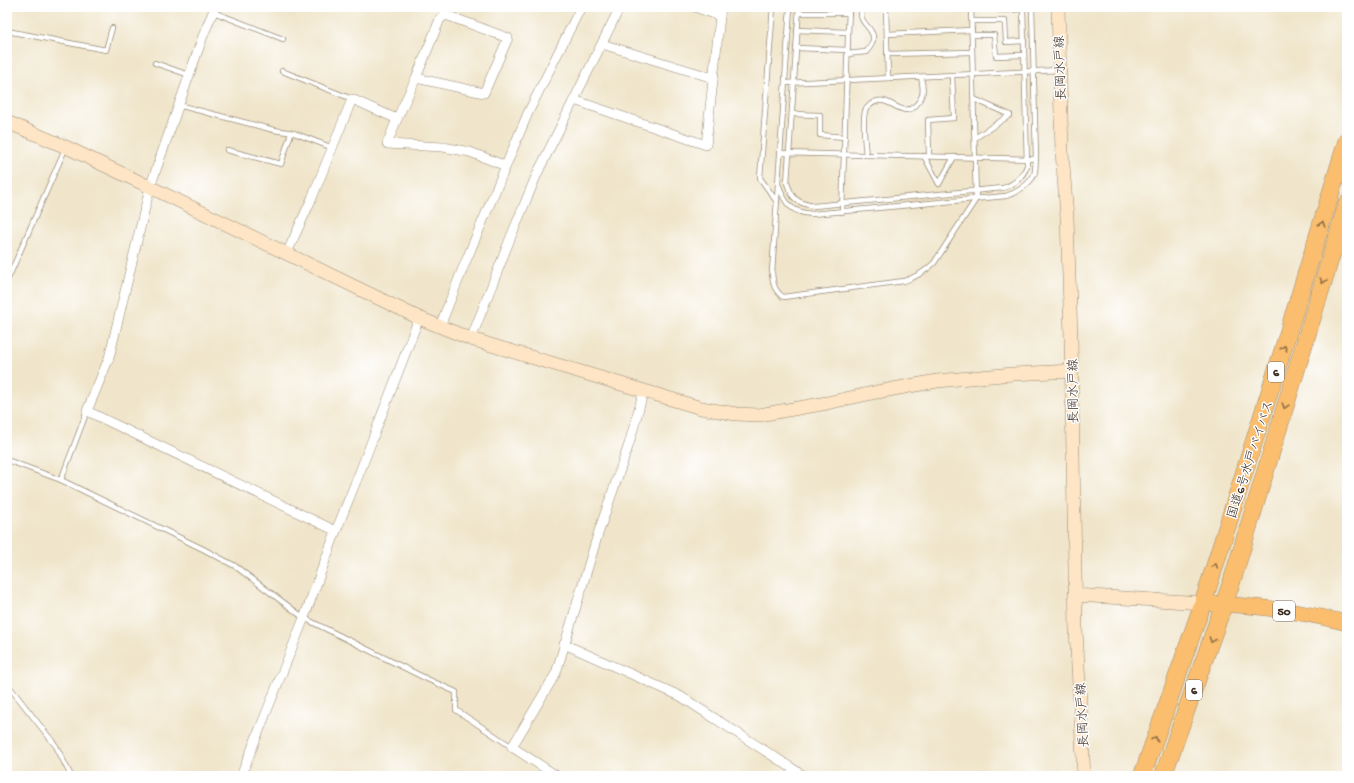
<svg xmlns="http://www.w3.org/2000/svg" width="1354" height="783" viewBox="0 0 1354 783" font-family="'Gochi Hand','Klee One',sans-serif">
	<rect width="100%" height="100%" fill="#fff"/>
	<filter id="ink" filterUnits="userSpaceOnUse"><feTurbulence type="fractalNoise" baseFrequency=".025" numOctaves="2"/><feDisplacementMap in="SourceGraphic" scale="8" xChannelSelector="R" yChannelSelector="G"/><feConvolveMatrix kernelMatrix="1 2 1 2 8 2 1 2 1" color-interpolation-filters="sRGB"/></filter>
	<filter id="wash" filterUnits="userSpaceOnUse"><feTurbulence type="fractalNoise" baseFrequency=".012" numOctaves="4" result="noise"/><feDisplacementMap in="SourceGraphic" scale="16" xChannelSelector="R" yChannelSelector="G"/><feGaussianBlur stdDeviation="0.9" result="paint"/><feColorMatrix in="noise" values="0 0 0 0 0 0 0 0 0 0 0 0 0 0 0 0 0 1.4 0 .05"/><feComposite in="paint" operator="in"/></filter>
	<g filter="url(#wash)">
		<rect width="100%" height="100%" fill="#f0e5ca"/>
	</g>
	<g filter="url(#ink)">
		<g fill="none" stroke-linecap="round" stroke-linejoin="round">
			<defs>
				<g id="lane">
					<polyline points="773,7 760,178 777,202"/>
					<path d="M790,7L772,273C773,284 774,290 783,297L904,281C916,277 925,272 934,263L976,199L971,7"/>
					<path d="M799,7L787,183C792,199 797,203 814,206L1003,188C1015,184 1022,178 1027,166L1023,7"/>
					<polyline points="886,7 888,78"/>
					<path d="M992,7C1000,12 1014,9 1023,9"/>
					<polyline points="213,12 283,39"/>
					<polyline points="799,13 849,13"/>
					<polyline points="972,21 1005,21 1006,42 1024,41"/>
					<polyline points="797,30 848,32"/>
					<polyline points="7,31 106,50 112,28"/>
					<polyline points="887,34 972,30"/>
					<polyline points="972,35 994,35 996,56 1024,55"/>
					<polyline points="796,48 848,50"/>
					<path d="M847,54L866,52C888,28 851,26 864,7"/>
					<polyline points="887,54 972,52"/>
					<polyline points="155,63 189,75"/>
					<polyline points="282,71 352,99"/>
					<polyline points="785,83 1059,70"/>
					<polyline points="974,99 1010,115 975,138"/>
					<polyline points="178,105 274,130 294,133 333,148"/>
					<polyline points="792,114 820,115 820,135 845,137"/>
					<polyline points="227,150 281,164 291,133"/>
					<polyline points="780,153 1036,159"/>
					<path d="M866,155C865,146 862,116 866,109C867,108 869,106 870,105C887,90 900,120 915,106C918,103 921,99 922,95C924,90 922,82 921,77"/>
					<polyline points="924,156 939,184 954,157"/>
					<polyline points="929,156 928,120 954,118 952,76"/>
					<path d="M779,186C785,205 793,213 813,214L1006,196C1016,193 1029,185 1034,175C1036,170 1035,164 1036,159L1032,7"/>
					<polyline points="842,212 849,7"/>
					<polyline points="7,281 65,149"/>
					<polyline points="7,460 61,480 87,411"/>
					<polyline points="61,480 203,549 235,566 304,618 425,678 456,692 456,710 512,747"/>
					<polyline points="8,685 56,746 71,776"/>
				</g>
				<g id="street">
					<polyline points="215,7 203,36 150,187 109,358 87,411 336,531"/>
					<polyline points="443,7 446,15 508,38 484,93 416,78 440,19 446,15"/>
					<polyline points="695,7 720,16"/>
					<polyline points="602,44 713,78"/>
					<polyline points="574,100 706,145 721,7"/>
					<polyline points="397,119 416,78"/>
					<polyline points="287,253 312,198 352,99 397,119 387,144 443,147 470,152 506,166"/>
					<polyline points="440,326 463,268 528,113 581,7"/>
					<polyline points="471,339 510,239 537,174 620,7"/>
					<polyline points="564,644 680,696 804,776"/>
					<polyline points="241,776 304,618 336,531 361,469 419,318"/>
					<polyline points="557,776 512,747 556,673 598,534 629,444 644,390"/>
				</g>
				<g id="secondary">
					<polyline points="1058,7 1062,152 1067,217 1071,337 1076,630 1084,776"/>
					<polyline points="7,122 66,147 150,187 419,318 471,339 701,408 736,414 759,415 827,403 877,392 937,381 1013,374 1072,371"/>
					<polyline points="1075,595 1203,603"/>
				</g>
				<path id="primary" d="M1203,603C1251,605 1301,611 1347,623"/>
				<g id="highway">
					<polyline points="1142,776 1203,603 1280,359 1347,140"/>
					<polyline points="1163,776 1232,581 1347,204"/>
				</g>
			</defs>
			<!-- lane casing -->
			<use href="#lane" stroke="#968874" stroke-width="6"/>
			<!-- street casing -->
			<use href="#street" stroke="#968874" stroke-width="10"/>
			<!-- secondary casing -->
			<use href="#secondary" stroke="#968874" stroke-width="14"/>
			<!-- primary casing -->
			<use href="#primary" stroke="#968874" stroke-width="16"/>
			<!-- highway casing -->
			<use href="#highway" stroke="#968874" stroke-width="18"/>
			<!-- lane -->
			<use href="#lane" stroke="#fff" stroke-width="4.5"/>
			<!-- street -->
			<use href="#street" stroke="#fff" stroke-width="9"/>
			<!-- secondary -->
			<use href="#secondary" stroke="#fde5c5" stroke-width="13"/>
			<!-- primary -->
			<use href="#primary" stroke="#fabe6e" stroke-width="15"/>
			<!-- highway -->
			<use href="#highway" stroke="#fabe6e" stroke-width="17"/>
		</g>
		<!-- one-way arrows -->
		<defs><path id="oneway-chevron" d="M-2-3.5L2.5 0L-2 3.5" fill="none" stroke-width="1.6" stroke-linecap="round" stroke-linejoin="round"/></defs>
		<g stroke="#916d42">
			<use href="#oneway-chevron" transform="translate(1322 224) rotate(-73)"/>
			<use href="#oneway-chevron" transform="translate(1323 281) rotate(107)"/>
			<use href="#oneway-chevron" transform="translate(1284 348) rotate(-73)"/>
			<use href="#oneway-chevron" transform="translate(1285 406) rotate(107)"/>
			<use href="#oneway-chevron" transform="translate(1215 566) rotate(-72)"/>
			<use href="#oneway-chevron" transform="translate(1212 640) rotate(110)"/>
			<use href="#oneway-chevron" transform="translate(1155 739) rotate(-71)"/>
		</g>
	</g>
	<g text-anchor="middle" stroke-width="3" stroke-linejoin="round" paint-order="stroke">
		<!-- shield labels -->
		<g fill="#fff" stroke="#766a62" stroke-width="1">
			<rect x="1268" y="362" width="16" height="20" rx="3"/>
			<rect x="1273" y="601" width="22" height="20" rx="3"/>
			<rect x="1186" y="680" width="16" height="20" rx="3"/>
		</g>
		<g font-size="12" font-weight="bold" fill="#3b2a1e">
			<text x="1276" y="376">6</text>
			<text x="1284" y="615">50</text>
			<text x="1194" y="694">6</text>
		</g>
		<!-- street labels -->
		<g font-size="13" fill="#3b2a1e" stroke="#fff">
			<text transform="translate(1059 68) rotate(-92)" y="5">長岡水戸線</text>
			<text transform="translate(1072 391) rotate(-91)" y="5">長岡水戸線</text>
			<text transform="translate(1249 459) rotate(-72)" y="5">国道6号水戸バイパス</text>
			<text transform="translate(1081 715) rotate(-93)" y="5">長岡水戸線</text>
		</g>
	</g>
	<!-- margin -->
	<rect width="1354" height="783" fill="none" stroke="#fff" stroke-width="24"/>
</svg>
